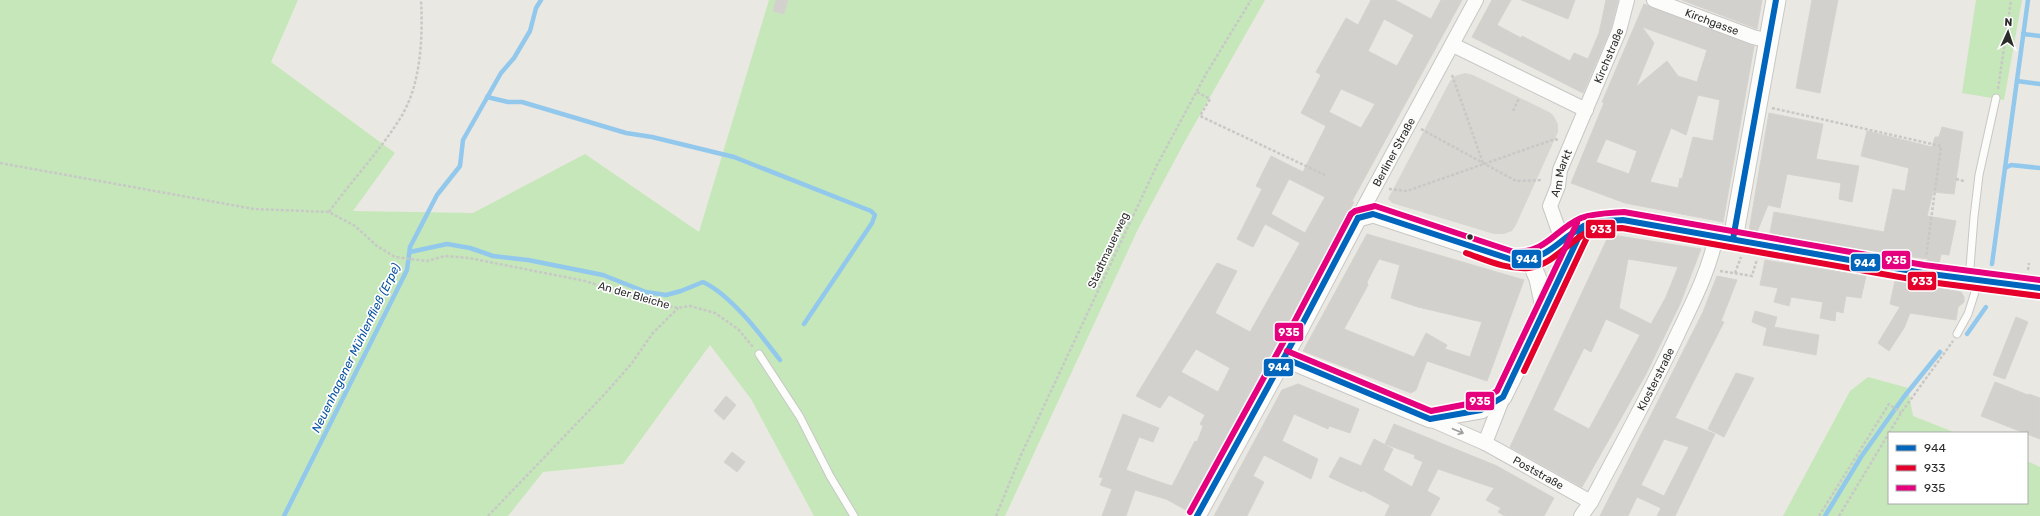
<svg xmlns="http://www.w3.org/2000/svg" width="2040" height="516" viewBox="0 0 2040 516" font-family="Rubik,sans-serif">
	<rect width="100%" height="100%" fill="#eae8e2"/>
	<!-- green -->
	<g fill="#c5e7ba">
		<polygon points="0,0 298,0 271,62 395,153 353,211 473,213 585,154 699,232 769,0 1265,0 1184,143 1138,229 1005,516 814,516 751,399 710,345 623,464 543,472 508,516 0,516"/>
		<polygon points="1976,0 2022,0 2004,100 1962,93"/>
		<polygon points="2005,291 2040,295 2040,300 2008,295"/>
		<polygon points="1868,377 1908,388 1913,416 1956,433 1889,433 1889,503 2027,503 2027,461 2040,467 2040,516 1783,516 1850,391"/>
	</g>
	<!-- plaza -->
	<polygon fill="#d8d6d0" points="1465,73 1473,75 1549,112 1553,115 1558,124 1558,132 1516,225 1512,231 1504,234 1494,234 1392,203 1388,199 1450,81 1455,76"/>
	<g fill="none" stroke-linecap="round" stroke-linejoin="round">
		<!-- stream -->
		<g stroke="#93c8ed" stroke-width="4.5">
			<polyline points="2023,34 2040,36"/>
			<polyline points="2017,81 2040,84"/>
			<polyline points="487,97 508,102 522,102 626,133 652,137 734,157 871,211 875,215 872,223 804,324"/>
			<polyline points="2005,168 2028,0"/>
			<path d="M410,252L447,244L470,248L493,256L528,260L603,275L646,292L666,295L681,291L703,282C731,295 761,335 780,360"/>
			<polyline points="1992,264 2005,168 2011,165 2040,168"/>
			<polyline points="1967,334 1986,307"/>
			<polyline points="284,516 407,270 410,247 437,195 460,166 463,140 501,73 514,58 530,31 536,8 541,0"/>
			<polyline points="1825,516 1861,457 1903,398 1940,352"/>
		</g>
	</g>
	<!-- building -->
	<g fill="#d3d1cd" stroke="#d5d3ce" fill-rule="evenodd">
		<polygon points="776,0 788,0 784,14 773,11"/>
		<path d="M1371,0H1395L1431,19L1441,0H1462L1352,201L1354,202L1186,510L1166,499L1135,490L1126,516H1102L1112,489L1100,485L1103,478L1099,477L1123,414L1159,428L1153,442L1139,437L1126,470L1154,480L1172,486L1195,441L1197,442L1202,429L1203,426L1200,424L1205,415L1169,395L1160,408L1136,396L1217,263L1237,271L1215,313L1250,332L1300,243L1265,224L1253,247L1237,239L1262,189L1256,186L1271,156L1303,172L1326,126L1301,113L1321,75L1316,72L1346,18L1358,25ZM1384,19L1414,35L1397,66L1368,51ZM1341,89L1375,104L1361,128L1329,112ZM1289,179L1325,197L1305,233L1271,214ZM1196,349L1230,368L1218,392L1181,372Z"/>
		<polygon points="1492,0 1511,0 1497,25 1521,38 1522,36 1570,61 1574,53 1588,59 1599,33 1606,0 1618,0 1611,28 1583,93 1472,37"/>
		<polygon points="1521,0 1575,0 1568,19"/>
		<polygon points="1682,0 1762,0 1757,29"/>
		<polygon points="1812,0 1838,0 1820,93 1796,88"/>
		<path d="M1644,4L1754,46L1723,222L1625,203L1571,183L1604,103L1602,102ZM1642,27L1707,50L1697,82L1678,76L1667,61L1636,87L1654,43ZM1698,95L1720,100L1713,141L1693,137L1682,179L1680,178L1678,188L1650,182L1671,128L1686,135ZM1606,139L1637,151L1629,174L1596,162Z"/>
		<polygon points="1769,113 1823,124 1816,159 1859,166 1852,202 1839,199 1841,183 1787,174 1780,208 1768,205 1757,232 1749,231"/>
		<polygon points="1942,127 1963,132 1954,194 1933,192 1927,216 1956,221 1949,255 1941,254 1939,264 1927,262 1928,259 1844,247 1770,233 1774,212 1884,232 1893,189 1905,191 1909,168 1861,156 1867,131 1932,147 1935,137 1939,137"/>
		<path d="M1367,234L1524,280L1487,381L1427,361L1416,390L1411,393L1303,351ZM1379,259L1400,265L1391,298L1418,307L1482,322L1470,357L1445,349L1447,345L1426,333L1414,357L1344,329L1368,285L1367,282Z"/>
		<path d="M1612,235L1701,249L1680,304L1646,374L1582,487L1510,447L1608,237ZM1628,259L1678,267L1666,297L1651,324L1619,308ZM1606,319L1640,335L1589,429L1553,410L1584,348L1591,352Z"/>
		<polygon points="1765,260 1866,276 1861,298 1846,296 1843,313 1836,311 1835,321 1820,318 1823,302 1791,297 1789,306 1774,302 1778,288 1760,285"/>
		<path d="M1717,276L1737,280L1721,321L1724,322L1675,418L1715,434L1675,516H1657L1661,508L1637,497L1628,516H1600L1703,312ZM1664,439L1689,447L1664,496L1641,485Z"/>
		<polygon points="1895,281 1961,292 1964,297 1964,302 1958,307 1956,320 1910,313 1904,328 1889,351 1878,343 1900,307 1890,304"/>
		<polygon points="1755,311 1777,317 1774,327 1819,335 1816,355 1763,345 1767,328 1752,322"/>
		<polygon points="2016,317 2028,322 2005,379 1993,375"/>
		<polygon points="1736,373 1754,378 1724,437 1708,429"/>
		<polygon points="1995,382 2028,395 2029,394 2040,398 2040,439 1981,416"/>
		<polygon points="1298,384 1359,409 1350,433 1329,426 1328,429 1294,414 1282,441 1318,459 1311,479 1264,455 1253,476 1264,482 1247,516 1214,516 1282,390"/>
		<polygon points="726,396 736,405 724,420 714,411"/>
		<polygon points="1394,424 1497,466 1554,498 1544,516 1505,516 1498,512 1501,508 1486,500 1494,488 1438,469 1427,491 1440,498 1430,516 1385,516 1390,505 1362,490 1362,492 1329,477 1340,457 1361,466 1374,439 1393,449 1383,470 1412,487 1423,462 1414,458 1415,455 1385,444"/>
		<polygon points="732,452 745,462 737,472 724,462"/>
	</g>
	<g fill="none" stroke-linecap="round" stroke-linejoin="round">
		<defs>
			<g id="service">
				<polyline points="1957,334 1968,314 1975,292 1969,280 1974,217 1979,175 1996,98"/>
				<polyline points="759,354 800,417 830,476 854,516"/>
			</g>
			<g id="minor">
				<path id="s1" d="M1654,0L1753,37L1769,41"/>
				<polyline points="1453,45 1586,110"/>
				<path id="s2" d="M1358,218L1476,0"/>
				<path id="s3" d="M1562,240L1550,206L1558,186L1560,170L1619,31L1627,0"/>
				<polyline points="1545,312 1584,226"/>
				<path id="s4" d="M1430,419L1485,443L1591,502"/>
				<polyline points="1485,443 1503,397"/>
				<path id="s5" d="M1581,516L1591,502C1621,445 1653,388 1680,329C1694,300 1710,268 1716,236"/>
			</g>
			<g id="tertiary">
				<polyline points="1284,358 1430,419 1481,410 1503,397 1545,312 1538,279 1530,260"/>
				<polyline points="1197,516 1297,334 1358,218 1373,214 1513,260 1530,260 1543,255 1584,226 1601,220 1623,220 1733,239"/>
			</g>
			<polyline id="secondary" points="1776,0 1733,239 1923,273 2040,288"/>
		</defs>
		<!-- service casing -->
		<use href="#service" stroke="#c8c7c7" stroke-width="9"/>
		<!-- minor casing -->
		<use href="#minor" stroke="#c8c7c7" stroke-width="16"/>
		<!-- tertiary casing -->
		<use href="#tertiary" stroke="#c8c7c7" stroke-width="19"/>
		<!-- secondary casing -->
		<use href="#secondary" stroke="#c8c7c7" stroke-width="21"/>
		<!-- path -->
		<g stroke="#c8c8c7" stroke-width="2.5" stroke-dasharray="3 2" stroke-linecap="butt">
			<polyline points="1452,75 1483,163"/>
			<polyline points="1998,89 2011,0"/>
			<polyline points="1197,92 1210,99 1200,116 1327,176"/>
			<polyline points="1772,108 1941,146 1926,257"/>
			<polyline points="1513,111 1519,98"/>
			<polyline points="1421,129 1516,181 1541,180"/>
			<polyline points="0,163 254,209 329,212 355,226 377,246 395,257 427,261 445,256 469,258 585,281 651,302 678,308 690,306 715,313 738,329 753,347"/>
			<polyline points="1956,179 1964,181"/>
			<polyline points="1389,189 1407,191 1555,139 1558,140"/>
			<path d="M329,212C352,180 380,151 401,117C421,84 423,38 421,0"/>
			<polyline points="2028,270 2029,263"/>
			<polyline points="1720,271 1752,276 1757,259"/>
			<polyline points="1735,273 1741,257"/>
			<polyline points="1889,433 1901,413 1953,341"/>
			<polyline points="488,516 603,396 632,363 652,334 678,308"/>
			<polyline points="996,516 1021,455 1157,165 1206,74 1251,0"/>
			<polyline points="1819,516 1889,404 1901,413"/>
			<polyline points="1839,516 1889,433"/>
		</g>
		<!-- service -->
		<use href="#service" stroke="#fcfcfb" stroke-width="7"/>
		<!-- minor -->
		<use href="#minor" stroke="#fcfcfb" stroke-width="14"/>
		<!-- tertiary -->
		<use href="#tertiary" stroke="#fcfcfb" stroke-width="17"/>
		<!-- secondary -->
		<use href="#secondary" stroke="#fcfcfb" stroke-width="19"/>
		<defs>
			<g id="bus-1">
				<path d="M1358,218L1373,214L1513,260C1551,260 1554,242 1584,226C1595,220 1610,221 1623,220L1923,273L2040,288"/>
				<polyline points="1733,239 1776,0"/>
				<polyline points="1284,358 1430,419 1481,410 1503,397 1584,226"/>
				<polyline points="1197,516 1297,334 1358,218"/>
			</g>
			<g id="bus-2">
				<path d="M1466,253C1486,260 1507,270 1529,268C1552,265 1566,244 1586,233C1597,228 1610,228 1622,228L1922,281L2039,296"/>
				<polyline points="1524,371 1591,229"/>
			</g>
			<g id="bus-3">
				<polyline points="1287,351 1431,411 1478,402 1497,391 1577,223"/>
				<path d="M1190,512L1290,330L1351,214L1355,211L1375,206L1514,252C1548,252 1554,230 1581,218C1594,213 1610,213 1624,212L1924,265L2040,280"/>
			</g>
		</defs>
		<!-- bus-1 casing -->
		<use href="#bus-1" stroke="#fff" stroke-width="9"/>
		<!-- bus-2 casing -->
		<use href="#bus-2" stroke="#fff" stroke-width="9"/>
		<!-- bus-3 casing -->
		<use href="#bus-3" stroke="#fff" stroke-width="9"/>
		<!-- bus-1 -->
		<use href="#bus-1" stroke="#0065bd" stroke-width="6"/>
		<!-- bus-2 -->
		<use href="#bus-2" stroke="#e4002b" stroke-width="6"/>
		<!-- bus-3 -->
		<use href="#bus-3" stroke="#e5007d" stroke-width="6"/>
	</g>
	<!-- one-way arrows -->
	<defs><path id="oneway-shaft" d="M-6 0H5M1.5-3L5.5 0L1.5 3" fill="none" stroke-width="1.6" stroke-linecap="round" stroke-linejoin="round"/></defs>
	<use stroke="#9e9e9e" href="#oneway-shaft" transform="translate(1458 431) rotate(23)"/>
	<!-- markers -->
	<circle fill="#2c2c2c" stroke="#fff" stroke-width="1.5" cx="1470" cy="237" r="3.5"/>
	<g text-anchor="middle" stroke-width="3.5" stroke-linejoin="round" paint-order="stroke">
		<!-- street labels -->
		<g font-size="11" fill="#2c2c2c" stroke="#fff">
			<text dy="4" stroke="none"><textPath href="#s1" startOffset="62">Kirchgasse</textPath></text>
			<text dy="4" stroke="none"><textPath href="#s3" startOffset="198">Kirchstraße</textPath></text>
			<text dy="4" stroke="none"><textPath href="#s2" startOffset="75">Berliner Straße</textPath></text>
			<text dy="4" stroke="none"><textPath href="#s3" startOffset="71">Am Markt</textPath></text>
			<text transform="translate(1108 250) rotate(-65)" y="4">Stadtmauerweg</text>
			<text transform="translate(634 295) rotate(16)" y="4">An der Bleiche</text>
			<text dy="4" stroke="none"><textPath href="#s5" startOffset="156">Klosterstraße</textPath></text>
			<text dy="4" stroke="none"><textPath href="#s4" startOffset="121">Poststraße</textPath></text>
		</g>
		<!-- water labels -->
		<g font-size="12" font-style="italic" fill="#0a55a2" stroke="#fff">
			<text transform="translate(356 348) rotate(-64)" y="4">Neuenhagener Mühlenfließ (Erpe)</text>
		</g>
	</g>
	<g stroke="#fff" stroke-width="1.5">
		<rect x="1585" y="219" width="31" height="20" rx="4" fill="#e4002b"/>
		<rect x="1511" y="249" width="31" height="20" rx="4" fill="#0065bd"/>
		<rect x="1881" y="250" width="30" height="20" rx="4" fill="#e5007d"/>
		<rect x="1850" y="253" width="31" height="19" rx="4" fill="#0065bd"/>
		<rect x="1907" y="271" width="30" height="20" rx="4" fill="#e4002b"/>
		<rect x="1274" y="322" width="30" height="20" rx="4" fill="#e5007d"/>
		<rect x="1263" y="358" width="31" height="19" rx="4" fill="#0065bd"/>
		<rect x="1465" y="391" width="30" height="20" rx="4" fill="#e5007d"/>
	</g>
	<g font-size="11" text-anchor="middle" font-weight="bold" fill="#fff">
		<text x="1601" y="233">933</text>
		<text x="1527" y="263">944</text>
		<text x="1896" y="264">935</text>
		<text x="1865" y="267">944</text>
		<text x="1922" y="285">933</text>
		<text x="1289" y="336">935</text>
		<text x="1279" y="371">944</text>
		<text x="1480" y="405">935</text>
	</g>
	<!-- legend -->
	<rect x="1888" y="432" width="140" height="72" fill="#ffffff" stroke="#ababab"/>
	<rect x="1896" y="445" width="20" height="6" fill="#0065bd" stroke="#ababab"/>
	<text x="1924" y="452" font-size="12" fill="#2c2c2c">944</text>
	<rect x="1896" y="465" width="20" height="6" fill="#e4002b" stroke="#ababab"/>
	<text x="1924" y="472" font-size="12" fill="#2c2c2c">933</text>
	<rect x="1896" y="485" width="20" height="6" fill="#e5007d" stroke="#ababab"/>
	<text x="1924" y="492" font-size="12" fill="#2c2c2c">935</text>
	<!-- north arrow -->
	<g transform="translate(2008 32) rotate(3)" stroke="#ffffff" stroke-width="3" paint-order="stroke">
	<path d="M0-3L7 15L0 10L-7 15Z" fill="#2c2c2c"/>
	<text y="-6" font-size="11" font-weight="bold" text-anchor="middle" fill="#2c2c2c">N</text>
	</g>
</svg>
